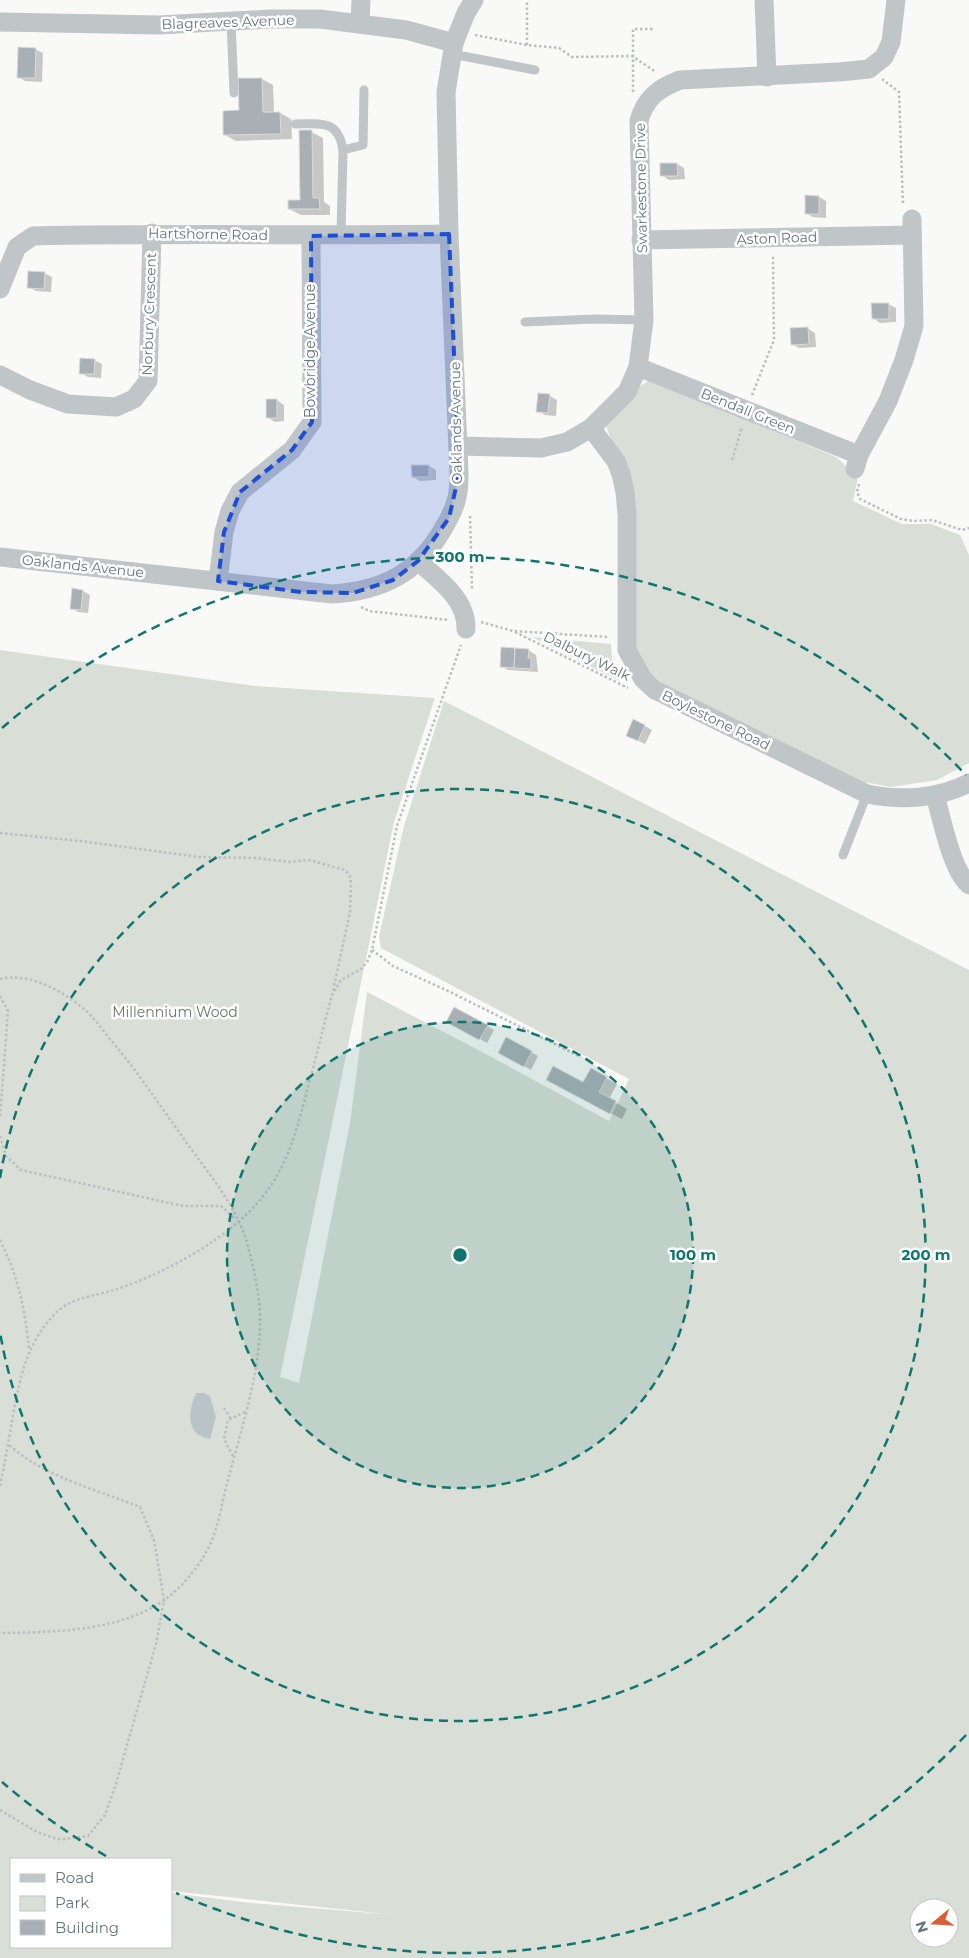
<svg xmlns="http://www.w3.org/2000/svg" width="969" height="1958" viewBox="0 0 969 1958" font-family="Montserrat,sans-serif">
	<rect width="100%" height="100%" fill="#f9f9f7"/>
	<!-- green -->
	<g fill="#d9ded7" fill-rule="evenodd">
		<polygon points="650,380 836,457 858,477 853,501 902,524 931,524 960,535 969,555 969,763 937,780 891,787 864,782 670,690 646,669 635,648 613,444 606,426 637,388"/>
		<polygon points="532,637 611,644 612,663 620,681"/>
		<path d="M0,650L255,686L435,698L394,822L280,1377L299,1383L350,1123L367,992L486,1054L609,1121L629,1079L381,948L379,937L404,826L444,701L969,970V1958H0ZM11,1859H171V1891L395,1915L251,1903L171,1893V1947H11ZM919,1908H949V1938H919Z"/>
	</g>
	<!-- water -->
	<path fill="#bac4c8" d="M196,1393H204L210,1396L216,1417L210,1439C185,1435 188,1411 196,1393Z"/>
	<!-- shadow -->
	<g fill="#0003">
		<polygon points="35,49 43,53 42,82 25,81 18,77"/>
		<polygon points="262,79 273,85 274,113 280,113 291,119 292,139 236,141 225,135"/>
		<polygon points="311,132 323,138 324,202 330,206 330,215 301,215 289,209 302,201"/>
		<polygon points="661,164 677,164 684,168 685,179 669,180 662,175"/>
		<polygon points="819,197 826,201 826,218 813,217 806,213"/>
		<polygon points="44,273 52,277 51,292 36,291 29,287"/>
		<polygon points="888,304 896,308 896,322 880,323 873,318"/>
		<polygon points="807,328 815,333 816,347 799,348 792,344"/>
		<polygon points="94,360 102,364 101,378 88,377 81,373"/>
		<polygon points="550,396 557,400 556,416 545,415 538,411"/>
		<polygon points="277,400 284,405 284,421 275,422 267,417"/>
		<polygon points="429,466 436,470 436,480 420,481 413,477"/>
		<polygon points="73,590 83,591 90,595 88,613 78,612 71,608"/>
		<polygon points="528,650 536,655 538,672 508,670 501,666"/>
		<polygon points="645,726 652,730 645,744 628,736"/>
		<polygon points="455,1008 494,1030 487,1043 448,1021"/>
		<polygon points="507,1039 538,1056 531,1070 499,1052"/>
		<polygon points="591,1070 617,1084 609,1099 627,1109 622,1119 559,1086 584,1084"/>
	</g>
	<!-- building -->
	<g fill="#a8b0b6" stroke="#dbdbd9">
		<polygon points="18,47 36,48 35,78 17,78"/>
		<polygon points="238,78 262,78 263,112 280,112 281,134 223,135 223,111 239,110"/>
		<polygon points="299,130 312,130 313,198 319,198 320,209 288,209 288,200 300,200"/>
		<polygon points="660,163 677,163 678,176 660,176"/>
		<polygon points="805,195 819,196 819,214 805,214"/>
		<polygon points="28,271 45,272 44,289 27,288"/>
		<polygon points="871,303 889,303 889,319 872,319"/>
		<polygon points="808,327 809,344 791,345 790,328"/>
		<polygon points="80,358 95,359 94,374 79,374"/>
		<polygon points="538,393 550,394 548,413 536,412"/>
		<rect x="266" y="399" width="11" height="19"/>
		<polygon points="411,465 429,465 429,477 412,477"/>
		<polygon points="72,588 83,590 81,610 70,609"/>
		<polygon points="501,647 515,648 514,668 500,667"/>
		<polygon points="515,648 529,649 528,658 531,658 531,669 514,668"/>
		<polygon points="633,719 645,725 638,741 626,736"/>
		<polygon points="454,1007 488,1025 479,1040 446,1022"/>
		<polygon points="506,1037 532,1051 524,1067 498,1053"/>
		<polygon points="553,1066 583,1082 591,1068 607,1077 599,1092 616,1101 610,1114 546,1080"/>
	</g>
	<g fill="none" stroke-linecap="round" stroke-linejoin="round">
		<!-- path -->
		<g stroke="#bbbec0" stroke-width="2.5" stroke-dasharray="2.5 2.5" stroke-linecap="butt">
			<polyline points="475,35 527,45 559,48 572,57 632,56 656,72"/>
			<polyline points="527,45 527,0"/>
			<polyline points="882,79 899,92 903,205"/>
			<polyline points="633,92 633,29 654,29"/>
			<polyline points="752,395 774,340 773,255"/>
			<polyline points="732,460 742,427"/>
			<polyline points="859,484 857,492 860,499 901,519 914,521 932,520 962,530 969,528"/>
			<polyline points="470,516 472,590"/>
			<polyline points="361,607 369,611 449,620"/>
			<polyline points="481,622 513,631 609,637"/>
			<polyline points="515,632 628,688"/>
			<polyline points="0,833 80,841 199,857 256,858 289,862 309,860 345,870 350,876 351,885 350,912 333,991"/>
			<polyline points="372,950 393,966 446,990 581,1057"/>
			<path d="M0,979C29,972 63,991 85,1010C94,1018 102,1029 109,1038C135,1068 156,1100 179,1132C203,1167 235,1202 247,1243C254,1268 260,1295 260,1321C260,1372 242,1427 229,1476C223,1497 220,1520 212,1540C203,1562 183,1587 163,1601C117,1632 53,1632 0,1633"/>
			<polyline points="0,996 8,1011 0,1119"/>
			<polyline points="0,1136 6,1156 21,1170 183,1206 221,1206 235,1219"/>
			<path d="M0,1240C19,1279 25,1309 29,1350"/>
			<polyline points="224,1408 231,1419"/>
			<polyline points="233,1456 224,1439 228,1420 245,1412"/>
			<path d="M0,1486C5,1462 9,1439 13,1415C17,1394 21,1373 29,1353C36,1337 49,1317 63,1307C79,1296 101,1295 120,1288C169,1271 232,1237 264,1195C290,1162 299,1122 309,1083C317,1054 324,1024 332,995L341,980L361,969L367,962L372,950L397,826L461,645"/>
			<path d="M0,1810L37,1832L57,1839H66L88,1836L105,1815L115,1787L156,1644L164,1600L154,1540L140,1507C95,1489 44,1477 8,1444"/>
		</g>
		<!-- lane -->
		<g stroke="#c0c5c8" stroke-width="9">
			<polyline points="231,21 234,93"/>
			<polyline points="452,54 535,70"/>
			<path d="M295,124C321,124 338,119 343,150"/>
			<polyline points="341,235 343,150 363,145 364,90"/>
			<polyline points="525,322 594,319 644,320"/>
			<polyline points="843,855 867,794"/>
		</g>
		<!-- street -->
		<g stroke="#c0c5c8" stroke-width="19">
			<polyline points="764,0 767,77"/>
			<polyline points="0,22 159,25 272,19 320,19 406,30 454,43"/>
			<polyline points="360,23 361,0"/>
			<polyline points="641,240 912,235"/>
			<path d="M0,289L17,247L33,236C172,233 310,236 449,234"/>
			<polyline points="638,367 859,455"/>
			<polyline points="0,375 30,390 68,404 116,407 134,399 148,381 152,233"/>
			<path d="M591,428L616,461L621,474L625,492L627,514V650L643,679L655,690L867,794C901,801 938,799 969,783"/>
			<path d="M458,446L541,448L567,442L591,428L627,392L638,367L644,320L639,121C645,98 659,88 680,80L839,72L869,69L884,57L891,42L896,0"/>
			<polyline points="855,469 859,455 888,401 904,360 914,326 912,219"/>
			<path d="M0,557L332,594C382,591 418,573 443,529C449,519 455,508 457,497C459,489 459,481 459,474L449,234L446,92L454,43L466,13L474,0"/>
			<path d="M418,561C439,580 467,599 466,629"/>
			<polyline points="218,581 224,532 230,511 240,492 292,450 312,422 311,236"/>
			<path d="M935,795C942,819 951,869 969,885"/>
		</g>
	</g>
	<!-- marked area -->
	<path fill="#1d4ed8" fill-opacity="0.2" stroke="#1d4ed8" stroke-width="4" stroke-dasharray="10 6" stroke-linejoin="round" d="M449,234L459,474L449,518L418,561L393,580L353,593L301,592L218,581L224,532L240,492L292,450L312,422L311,236Z"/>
	<!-- distance rings -->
	<circle cx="460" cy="1255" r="233" fill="#0f766e" fill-opacity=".12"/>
	<g fill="none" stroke="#0f766e" stroke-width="2.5" stroke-dasharray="9 6">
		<circle cx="460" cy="1255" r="233"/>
		<path d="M0 1178A466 466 0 1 1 0 1332"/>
		<path d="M966 1735A698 698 0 0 1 176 1893M106 1856A698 698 0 0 1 2 1782M2 728A698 698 0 0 1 966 775"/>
	</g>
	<g text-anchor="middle" stroke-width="5" stroke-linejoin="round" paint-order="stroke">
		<!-- street labels -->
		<g font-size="14" fill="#667480" stroke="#fff">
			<text transform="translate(228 22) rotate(-2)" y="5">Blagreaves Avenue</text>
			<text transform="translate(641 188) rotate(-91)" y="5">Swarkestone Drive</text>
			<text transform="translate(208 234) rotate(1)" y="5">Hartshorne Road</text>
			<text transform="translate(777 238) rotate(-2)" y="5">Aston Road</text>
			<text transform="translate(149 314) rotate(-88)" y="5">Norbury Crescent</text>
			<text transform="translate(310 351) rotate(-90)" y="5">Bowbridge Avenue</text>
			<text transform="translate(748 411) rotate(22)" y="5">Bendall Green</text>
			<text transform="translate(456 423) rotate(-91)" y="5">Oaklands Avenue</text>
			<text transform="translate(83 566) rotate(6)" y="5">Oaklands Avenue</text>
			<text transform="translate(587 656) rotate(26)" y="5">Dalbury Walk</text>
			<text transform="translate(716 720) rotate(26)" y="5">Boylestone Road</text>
		</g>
		<!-- park labels -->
		<g font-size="14" fill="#687965" stroke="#fff">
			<text x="175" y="1017">Millennium Wood</text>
		</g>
	</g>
	<circle cx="460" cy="1255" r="8" fill="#0f766e" stroke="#fff" stroke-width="2.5"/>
	<g font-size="15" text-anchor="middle" font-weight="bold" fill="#0f766e" stroke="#fff" stroke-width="5" stroke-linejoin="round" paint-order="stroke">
		<text x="460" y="562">300 m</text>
		<text x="693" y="1260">100 m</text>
		<text x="926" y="1260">200 m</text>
	</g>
	<!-- legend -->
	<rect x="10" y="1858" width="162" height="90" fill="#ffffff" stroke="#c2c7cc"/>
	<rect x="20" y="1874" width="25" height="8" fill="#c0c5c8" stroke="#c2c7cc"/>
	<text x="55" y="1883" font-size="15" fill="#667480">Road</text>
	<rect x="20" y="1896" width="25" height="15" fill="#d9ded7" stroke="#c2c7cc"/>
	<text x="55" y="1908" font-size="15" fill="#667480">Park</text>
	<rect x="20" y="1920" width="25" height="15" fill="#a8b0b6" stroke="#c2c7cc"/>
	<text x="55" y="1933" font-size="15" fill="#667480">Building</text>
	<!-- north arrow -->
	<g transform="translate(934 1923) rotate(252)"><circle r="24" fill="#ffffff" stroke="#c2c7cc"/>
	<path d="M0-4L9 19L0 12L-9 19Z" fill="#d76039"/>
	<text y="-8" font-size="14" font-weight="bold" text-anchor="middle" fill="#667480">N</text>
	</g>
</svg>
